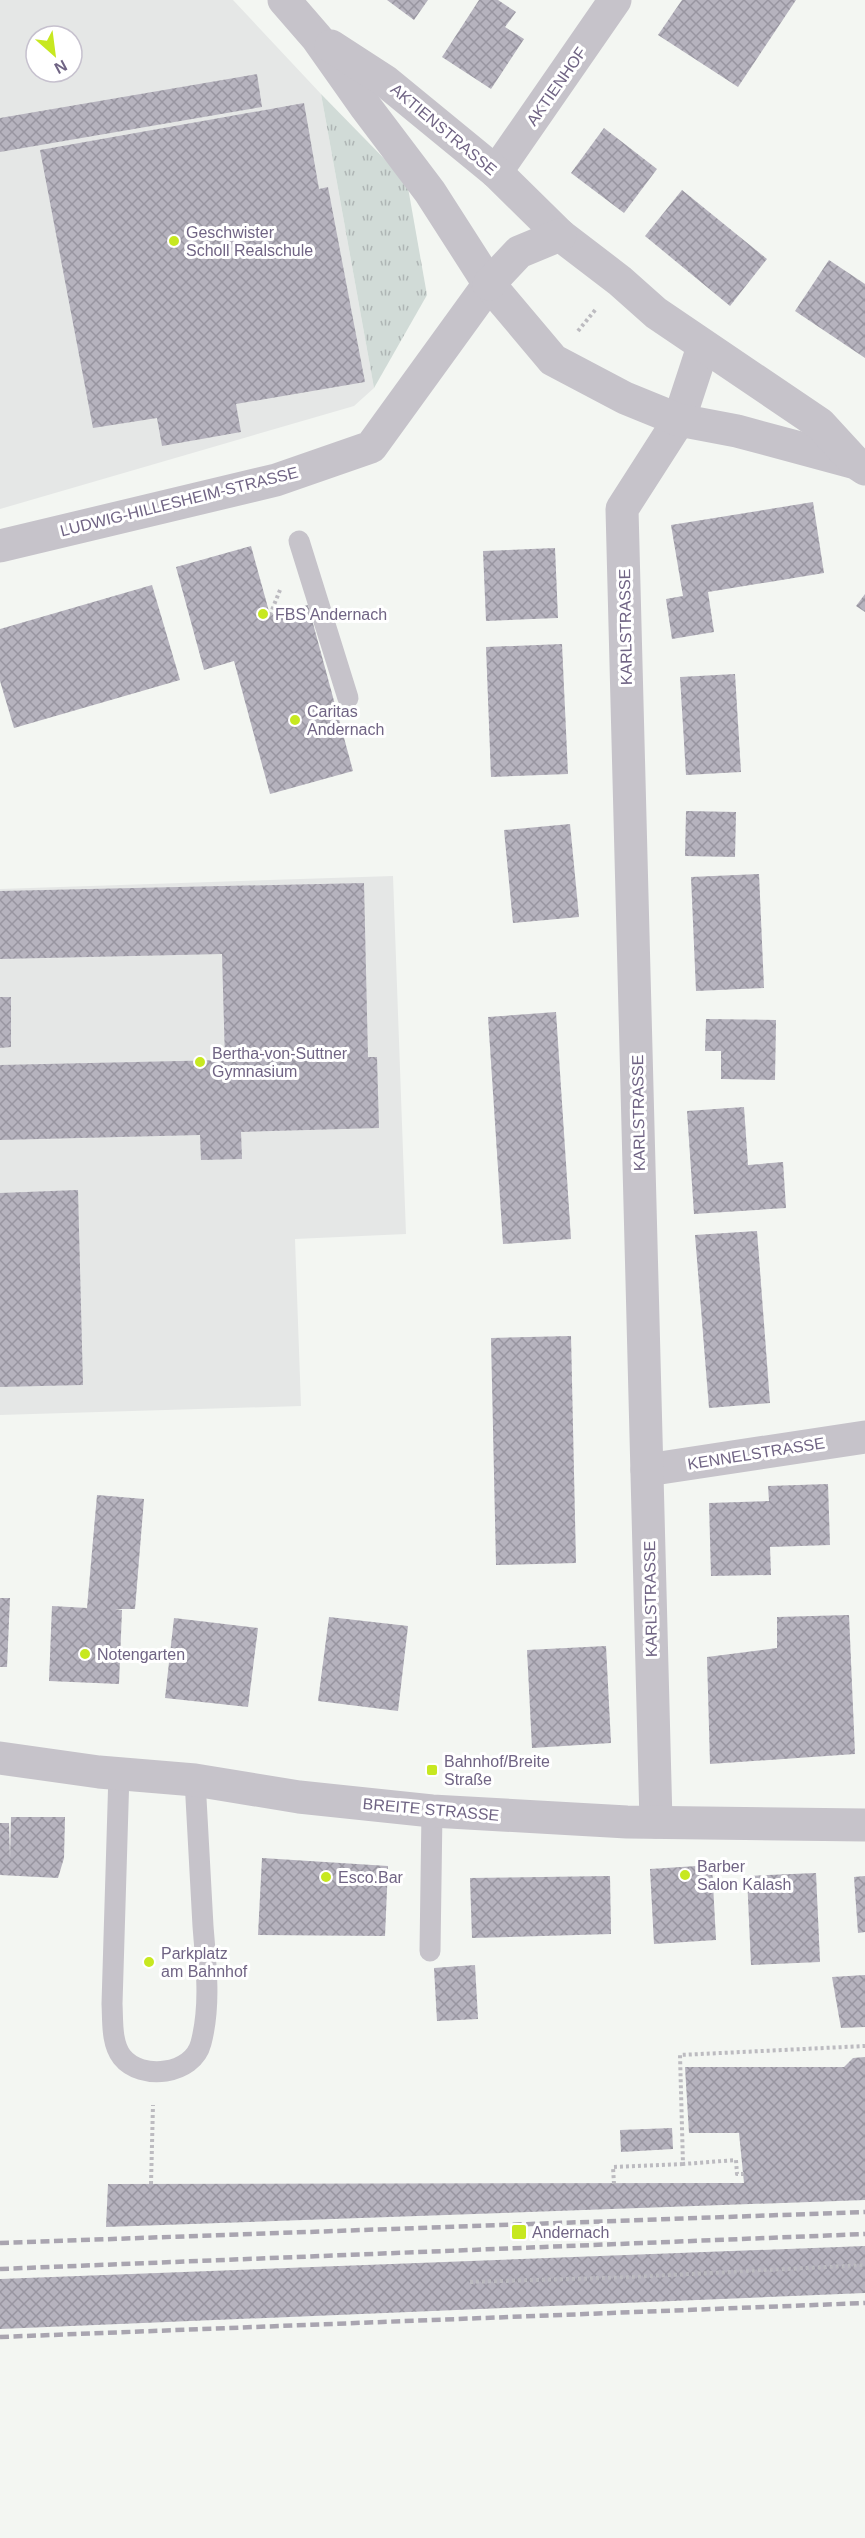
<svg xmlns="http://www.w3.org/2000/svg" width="865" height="2538" viewBox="0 0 865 2538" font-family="Helvetica,sans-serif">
	<defs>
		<pattern id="grass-tufts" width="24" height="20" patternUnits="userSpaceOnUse" patternTransform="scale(1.5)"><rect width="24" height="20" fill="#d1dbd7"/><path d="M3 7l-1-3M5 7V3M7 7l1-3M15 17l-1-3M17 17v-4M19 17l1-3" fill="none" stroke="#aeb5b4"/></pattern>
		<pattern id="building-cross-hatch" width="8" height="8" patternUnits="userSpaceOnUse" patternTransform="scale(1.5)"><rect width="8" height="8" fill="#b6b3be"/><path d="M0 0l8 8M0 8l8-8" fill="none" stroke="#9895a0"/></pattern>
	</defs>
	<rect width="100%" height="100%" fill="#f3f6f2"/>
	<!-- built -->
	<g fill="#e5e7e6" fill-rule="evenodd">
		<path d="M0,0H233L321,94L374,388L354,406L0,509ZM36,36H72V72H36Z"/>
		<polygon points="393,876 406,1234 295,1239 301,1406 0,1415 0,889"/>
	</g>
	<!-- grass -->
	<polygon fill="url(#grass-tufts)" points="321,94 407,182 427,295 374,388"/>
	<!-- building -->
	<g fill="url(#building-cross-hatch)">
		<polygon points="387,0 428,0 414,20"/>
		<polygon points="479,0 498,0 516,12 505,27 524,39 491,89 442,57"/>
		<polygon points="682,0 796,0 738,87 658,35"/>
		<polygon points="257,74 262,107 0,152 0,118"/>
		<polygon points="304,103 319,189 328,187 365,382 236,404 241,432 162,446 157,418 93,428 40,150"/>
		<polygon points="604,128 657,169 624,213 571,173"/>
		<polygon points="682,190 767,259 730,306 645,236"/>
		<polygon points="829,260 865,284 865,358 795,311"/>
		<polygon points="813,502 824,573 708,592 714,632 672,639 666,599 683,596 671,525"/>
		<polygon points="251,546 270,615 308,605 353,771 270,794 234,661 204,670 176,567"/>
		<polygon points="555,548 558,618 486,621 483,551"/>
		<polygon points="152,585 180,680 14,728 0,681 0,629"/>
		<polygon points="865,594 865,612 856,606"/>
		<polygon points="562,644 568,774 491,777 486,647"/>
		<polygon points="735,674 741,772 686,775 680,677"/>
		<polygon points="686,811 736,812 735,857 685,856"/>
		<polygon points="570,824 579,917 513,923 504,830"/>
		<polygon points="759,874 764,988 696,991 691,877"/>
		<polygon points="364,883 368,1057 377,1057 379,1128 241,1132 242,1159 201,1160 200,1135 0,1140 0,1065 225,1060 222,954 0,959 0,891"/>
		<polygon points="0,997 11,997 11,1047 0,1048"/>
		<polygon points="556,1012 571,1239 503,1244 488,1017"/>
		<polygon points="706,1019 776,1020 775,1080 721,1079 721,1051 705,1051"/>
		<polygon points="744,1107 748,1165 783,1162 786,1208 694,1214 687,1111"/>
		<polygon points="78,1190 83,1385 0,1387 0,1193"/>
		<polygon points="757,1231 770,1403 709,1408 695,1235"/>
		<polygon points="571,1336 576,1563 496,1565 491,1338"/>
		<polygon points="828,1484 830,1545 770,1547 771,1575 711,1576 709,1503 769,1501 768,1486"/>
		<polygon points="97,1495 144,1499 135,1609 115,1609 122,1610 119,1684 49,1681 52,1606 87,1608"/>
		<polygon points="0,1598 10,1598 7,1667 0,1667"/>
		<polygon points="849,1615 855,1754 710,1764 707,1657 777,1648 777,1617"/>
		<polygon points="329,1617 408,1626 398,1711 318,1701"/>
		<polygon points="174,1618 258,1628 248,1707 165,1698"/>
		<polygon points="606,1646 611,1743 532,1748 527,1650"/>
		<polygon points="11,1817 65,1817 64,1858 58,1878 0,1875 0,1823 9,1823 10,1860"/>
		<polygon points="262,1858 388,1866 385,1936 258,1935"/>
		<polygon points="712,1865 716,1940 654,1944 650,1869"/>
		<polygon points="816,1873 820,1962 751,1965 747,1876"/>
		<polygon points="610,1876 611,1934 472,1938 470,1878"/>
		<polygon points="865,1876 865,1932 858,1933 854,1877"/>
		<polygon points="475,1965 478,2019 437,2021 434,1968"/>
		<polygon points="865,1975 865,2027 841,2028 832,1977"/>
		<polygon points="865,2057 865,2200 106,2227 108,2184 744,2183 739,2133 689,2133 685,2067 844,2067 853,2058"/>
		<polygon points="672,2128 673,2149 621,2152 620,2130"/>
		<polygon points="865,2246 865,2293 0,2329 0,2279"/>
	</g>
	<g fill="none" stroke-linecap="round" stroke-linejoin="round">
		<!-- path -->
		<g stroke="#bcbbc0" stroke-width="4" stroke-dasharray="3 3" stroke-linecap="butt">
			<polyline points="578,331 596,309"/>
			<polyline points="270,615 280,590"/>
			<polyline points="744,2174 737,2174 736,2160 683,2164 680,2055 865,2046"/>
			<polyline points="151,2184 153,2105"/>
			<polyline points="614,2184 613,2167 683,2164"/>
			<polyline points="470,2282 632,2277 865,2265"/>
		</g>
		<!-- service -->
		<g stroke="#c6c3ca" stroke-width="21">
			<polyline points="299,541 348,698"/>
			<path d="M119,1773L112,2004C113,2020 111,2043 122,2057C141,2081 193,2075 201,2043C211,2005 206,1965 203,1926C200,1877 198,1829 195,1780"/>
			<polyline points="430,1951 432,1811"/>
		</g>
		<!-- minor -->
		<g stroke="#c6c3ca" stroke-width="33">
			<polyline points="496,172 615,0"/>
			<polyline points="0,546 276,480 371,447 489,284"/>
			<polyline points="647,1470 865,1437"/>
			<polyline points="656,1822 622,509 679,420 703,347"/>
		</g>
		<!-- tertiary -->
		<g stroke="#c6c3ca" stroke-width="33">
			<polyline points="284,0 317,38 365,106 430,192 489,284 553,360 625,398 679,420 737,431 856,463 865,469"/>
			<polyline points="331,46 385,81 496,172 560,235 620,281 656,313 820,424 856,463"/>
			<polyline points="489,284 519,252 560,235"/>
			<polyline points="0,1758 99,1772 195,1780 299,1797 432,1811 627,1822 865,1825"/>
		</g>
		<!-- rail -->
		<g stroke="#a9a5b0" stroke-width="4.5" stroke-dasharray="9 4.5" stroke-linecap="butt">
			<polyline points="0,2243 865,2212"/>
			<polyline points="0,2269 865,2234"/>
			<polyline points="0,2337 865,2303"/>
		</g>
	</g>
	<!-- markers -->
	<g fill="#c7e820" stroke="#fff" stroke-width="2">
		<circle cx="174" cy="241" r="6"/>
		<circle cx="263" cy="614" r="6"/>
		<circle cx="295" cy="720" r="6"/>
		<circle cx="200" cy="1062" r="6"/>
		<circle cx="85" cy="1654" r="6"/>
		<rect x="426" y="1764" width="12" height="12" rx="3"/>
		<circle cx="685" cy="1875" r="6"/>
		<circle cx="326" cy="1877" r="6"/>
		<circle cx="149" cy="1962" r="6"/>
		<rect x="511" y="2224" width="16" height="16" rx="3"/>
	</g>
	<g text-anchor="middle" stroke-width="6" stroke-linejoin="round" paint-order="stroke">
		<!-- street labels -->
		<g font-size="16" fill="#706484" stroke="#fff">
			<text transform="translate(556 86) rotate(-55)" y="6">AKTIENHOF</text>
			<text transform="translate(444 129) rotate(40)" y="6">AKTIENSTRASSE</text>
			<text transform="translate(179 501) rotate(-14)" y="6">LUDWIG-HILLESHEIM-STRASSE</text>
			<text transform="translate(625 627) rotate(-91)" y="6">KARLSTRASSE</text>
			<text transform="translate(638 1113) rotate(-91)" y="6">KARLSTRASSE</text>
			<text transform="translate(756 1453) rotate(-9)" y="6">KENNELSTRASSE</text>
			<text transform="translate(650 1599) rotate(-91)" y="6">KARLSTRASSE</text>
			<text transform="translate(431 1809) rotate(5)" y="6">BREITE STRASSE</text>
		</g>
		<!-- poi labels -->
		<g font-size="16" fill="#706484" stroke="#fff" text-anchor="start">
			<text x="186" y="238">Geschwister<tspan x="186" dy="18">Scholl Realschule</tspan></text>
			<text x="275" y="620">FBS Andernach</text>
			<text x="307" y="717">Caritas<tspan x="307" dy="18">Andernach</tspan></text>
			<text x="212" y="1059">Bertha-von-Suttner<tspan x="212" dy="18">Gymnasium</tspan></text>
			<text x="97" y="1660">Notengarten</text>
			<text x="444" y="1767">Bahnhof/Breite<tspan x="444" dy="18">Straße</tspan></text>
			<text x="697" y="1872">Barber<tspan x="697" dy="18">Salon Kalash</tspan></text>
			<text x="338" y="1883">Esco.Bar</text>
			<text x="161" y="1959">Parkplatz<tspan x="161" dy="18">am Bahnhof</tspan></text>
			<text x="532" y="2238">Andernach</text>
		</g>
	</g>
	<!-- north arrow -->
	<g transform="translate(54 54) rotate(152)"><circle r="28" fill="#ffffff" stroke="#c6c1ce" stroke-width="1.5"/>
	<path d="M0-4.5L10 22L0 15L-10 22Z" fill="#c7e820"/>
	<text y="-9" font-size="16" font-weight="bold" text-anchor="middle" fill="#706484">N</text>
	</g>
</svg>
